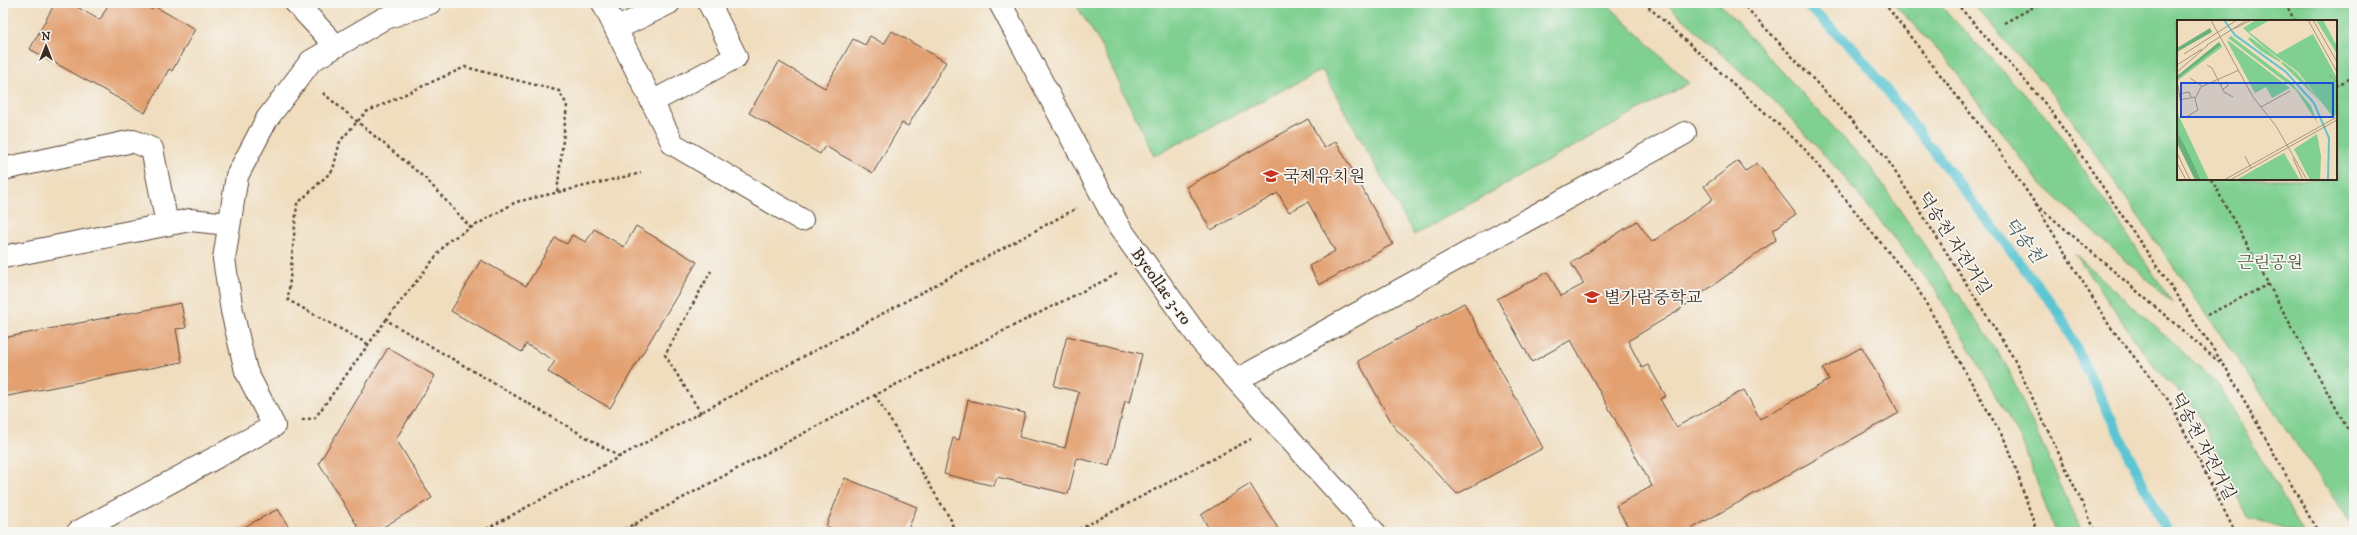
<svg xmlns="http://www.w3.org/2000/svg" width="2357" height="535" viewBox="0 0 2357 535" font-family="'IM FELL DW Pica','Noto Serif KR',serif">
	<rect width="100%" height="100%" fill="#f6f6f2"/>
	<filter id="ink" filterUnits="userSpaceOnUse"><feTurbulence type="fractalNoise" baseFrequency=".025" numOctaves="2"/><feDisplacementMap in="SourceGraphic" scale="8" xChannelSelector="R" yChannelSelector="G"/><feConvolveMatrix kernelMatrix="1 2 1 2 8 2 1 2 1" color-interpolation-filters="sRGB"/></filter>
	<filter id="wash" filterUnits="userSpaceOnUse"><feTurbulence type="fractalNoise" baseFrequency=".012" numOctaves="4" result="noise"/><feDisplacementMap in="SourceGraphic" scale="16" xChannelSelector="R" yChannelSelector="G"/><feGaussianBlur stdDeviation="0.9" result="paint"/><feColorMatrix in="noise" values="0 0 0 0 0 0 0 0 0 0 0 0 0 0 0 0 0 1.4 0 .05"/><feComposite in="paint" operator="in"/></filter>
	<g filter="url(#wash)">
		<rect width="100%" height="100%" fill="#f0ddbe"/>
		<!-- green -->
		<g fill="#7fd091" stroke="#5d7d58" fill-rule="evenodd">
			<polygon points="1075,3 1606,3 1689,83 1414,235 1322,70 1154,156 1101,45"/>
			<polygon points="1666,3 1719,3 1871,168 2005,363 2082,532 2055,532 2022,441 1935,289 1840,172 1783,110"/>
			<polygon points="1893,3 1938,3 2052,123 2173,303 2039,182 1946,59"/>
			<path d="M1972,3H2354V522L2351,523L2058,100ZM2178,21H2336V179H2178Z"/>
			<polygon points="2075,254 2217,383 2303,532 2294,532 2247,517 2196,409 2152,364"/>
		</g>
		<g fill="none" stroke-linecap="round" stroke-linejoin="round">
			<!-- stream -->
			<polyline stroke="#5ac6d4" stroke-width="10" points="1804,3 1857,52 2059,313 2167,532"/>
		</g>
		<g id="blocks">
			<!-- building -->
			<g fill="#e3a071">
				<polygon points="55,3 70,3 100,20 109,3 139,3 152,10 154,6 195,29 172,71 169,69 145,113 30,49"/>
				<polygon points="892,31 946,62 908,126 902,123 873,173 825,146 820,154 749,113 779,62 825,88 853,39 865,45 870,36 884,44"/>
				<polygon points="1308,119 1324,148 1336,141 1393,244 1319,285 1309,266 1335,251 1308,202 1289,212 1278,193 1211,230 1186,187"/>
				<polygon points="1738,161 1746,171 1757,163 1796,214 1773,230 1776,240 1676,312 1628,341 1642,368 1648,365 1666,396 1660,399 1676,427 1744,390 1760,419 1829,380 1823,369 1862,347 1899,413 1691,529 1692,532 1631,532 1616,506 1652,486 1571,340 1532,362 1497,299 1548,272 1561,296 1584,284 1571,263 1637,221 1652,242 1713,199 1704,186"/>
				<polygon points="636,226 697,262 610,408 548,372 555,361 526,344 522,352 451,311 481,260 526,286 555,238 567,244 572,235 586,242 594,229 624,247"/>
				<polygon points="181,303 186,328 176,329 182,362 3,397 3,338"/>
				<polygon points="1464,303 1543,448 1457,494 1394,427 1358,361"/>
				<polygon points="1067,336 1142,354 1130,402 1125,401 1110,466 1077,458 1068,494 997,477 994,486 944,474 953,438 959,440 968,400 1025,413 1019,437 1065,448 1079,392 1054,386"/>
				<polygon points="388,348 435,376 396,439 432,498 375,532 361,532 319,463"/>
				<polygon points="845,478 917,507 907,532 840,532 826,526"/>
				<polygon points="1250,484 1279,530 1275,532 1211,532 1201,515"/>
				<polygon points="278,509 291,531 289,532 235,532"/>
				<polygon points="738,527 750,532 737,532"/>
			</g>
		</g>
	</g>
	<g filter="url(#ink)">
		<use href="#blocks" fill-opacity="0" stroke="#564536" stroke-width="1"/>
		<g fill="none" stroke-linecap="round" stroke-linejoin="round">
			<defs>
				<g id="minor">
					<polyline points="296,3 336,46"/>
					<polyline points="603,3 673,144 802,220"/>
					<polyline points="1000,3 1119,227 1202,342 1374,532"/>
					<polyline points="616,29 669,3"/>
					<polyline points="652,102 736,57 709,3"/>
					<polyline points="3,169 133,141 152,149 167,224"/>
					<polyline points="3,257 190,220 229,224"/>
					<polyline points="1237,380 1685,133"/>
					<polyline points="78,532 274,426 246,371 232,311 224,259 237,176 267,119 311,61 383,19 430,3"/>
				</g>
			</defs>
			<!-- minor casing -->
			<use href="#minor" stroke="#564536" stroke-width="24"/>
			<!-- path -->
			<g stroke="#564536" stroke-width="2.5" stroke-dasharray="3 3" stroke-linecap="butt">
				<polyline points="1644,3 1802,146 1916,286 2008,446 2037,532"/>
				<polyline points="1742,3 1885,156 2013,357 2096,532"/>
				<polyline points="1884,3 1999,150 2034,202 2109,325 2169,401 2235,532"/>
				<polyline points="1956,3 2049,108 2226,368"/>
				<polyline points="2285,3 2295,21"/>
				<polyline points="2004,23 2041,3"/>
				<polyline points="2336,86 2354,76"/>
				<polyline points="323,93 426,179 471,228"/>
				<polyline points="2211,179 2354,441"/>
				<polyline points="2036,204 2226,368 2318,532"/>
				<polyline points="2207,315 2269,284"/>
				<polyline points="386,320 448,241 516,202 641,173"/>
				<polyline points="368,344 288,300 297,204 333,170 340,141 366,112 465,67 559,91 567,105 557,193"/>
				<polyline points="875,395 951,520 954,532"/>
				<polyline points="701,413 665,355 711,271"/>
				<polyline points="302,420 315,418 386,320 620,457"/>
				<polyline points="634,524 639,532"/>
				<polyline points="481,532 1077,208"/>
				<polyline points="619,532 875,395 1117,274"/>
				<polyline points="1074,532 1251,439"/>
			</g>
			<!-- minor -->
			<use href="#minor" stroke="#fff" stroke-width="22"/>
		</g>
	</g>
	<!-- icons -->
	<defs>
		<symbol id="school-bare" viewBox="-9 -9 18 18"><path d="M0-5L7-2L0 1L-7-2ZM-4 1L0 2.5L4 1V4Q0 6-4 4Z" fill="#c8321e" stroke="#f6f6f2" stroke-width="2.5" paint-order="stroke"/></symbol>
	</defs>
	<g fill-rule="evenodd">
		<use href="#school-bare" x="1260" y="165" width="22" height="22"/>
		<use href="#school-bare" x="1581" y="286" width="22" height="22"/>
	</g>
	<g text-anchor="middle" stroke-width="3.5" stroke-linejoin="round" paint-order="stroke">
		<!-- poi labels -->
		<g font-size="17" fill="#3b2a1e" stroke="#f6f6f2" text-anchor="start">
			<text x="1283" y="182">국제유치원</text>
			<text x="1604" y="303">별가람중학교</text>
		</g>
		<!-- street labels -->
		<g font-size="17" fill="#3b2a1e" stroke="#f6f6f2">
			<text transform="translate(1955 243) rotate(57)" y="6">덕송천 자전거길</text>
			<text transform="translate(1162 286) rotate(54)" y="6">Byeollae 3-ro</text>
			<text transform="translate(2204 446) rotate(62)" y="6">덕송천 자전거길</text>
		</g>
		<!-- park labels -->
		<g font-size="17" fill="#4f5c40" stroke="#f6f6f2">
			<text x="2270" y="268">근린공원</text>
		</g>
		<!-- water labels -->
		<g font-size="18" font-style="italic" fill="#445955" stroke="#f6f6f2">
			<text transform="translate(2024 240) rotate(52)" y="6">덕송천</text>
		</g>
	</g>
	<!-- overview -->
	<g transform="translate(2177 20)">
		<rect width="160" height="160" fill="#f0ddbe"/>
		<path d="M79,0H93L72,12L100,34L136,14L160,58V95L156,97L121,52L88,28L66,8ZM139,0H146L160,26V34ZM54,16L113,61L134,86L141,104L119,70L51,18ZM73,17L104,41L103,42L84,31L71,19ZM50,21H52L113,68L95,78L89,67L78,73ZM44,25L45,27L0,61V59ZM106,42L120,53L144,82L104,43ZM0,92L10,113L32,160H24L0,112ZM140,114L144,136L143,160H133L117,129ZM107,133L123,160H59L82,147Z" fill="#7fd091"/>
		<path d="M33,8L35,12L0,32V28ZM42,22L44,25L0,59V56ZM0,112L8,126L24,160H18L0,123Z" fill="#67b27b"/>
		<path fill="none" stroke="#5ac6d4" stroke-width="2" d="M47,0L58,15L109,52L137,83L152,118L151,160"/>
		<path fill="none" stroke="#a8957e" stroke-width="1" d="M34,0L76,77L99,106L130,160M131,0L160,52M136,0L160,42M57,9L74,0M30,25L70,0M7,34L60,0M0,45L25,29M30,45L35,48L47,72L56,77M0,52L31,25M152,54L160,63M13,58L25,66M1,65L3,79M43,65L49,62L51,66L46,69M2,74L12,72L14,77M2,80L18,77M84,87L113,71M9,97L21,90L18,79L24,67L62,50M0,133L13,160M68,136L74,148M116,138L126,160M0,143L9,160M47,160L160,97M53,160L160,100"/>
		<path fill="#1d4ed8" fill-opacity="0.15" stroke="#1d4ed8" stroke-width="2" d="M4,63H156V97H4Z"/>
		<rect width="160" height="160" fill="none" stroke="#3b2a1e" stroke-width="2"/>
	</g>
	<!-- margin -->
	<rect width="2357" height="535" fill="none" stroke="#f6f6f2" stroke-width="16"/>
	<!-- north arrow -->
	<g transform="translate(46 46)" stroke="#f6f6f2" stroke-width="3" paint-order="stroke">
	<path d="M0-3L7 15L0 10L-7 15Z" fill="#3b2a1e"/>
	<text y="-6" font-size="11" font-weight="bold" text-anchor="middle" fill="#3b2a1e">N</text>
	</g>
</svg>
